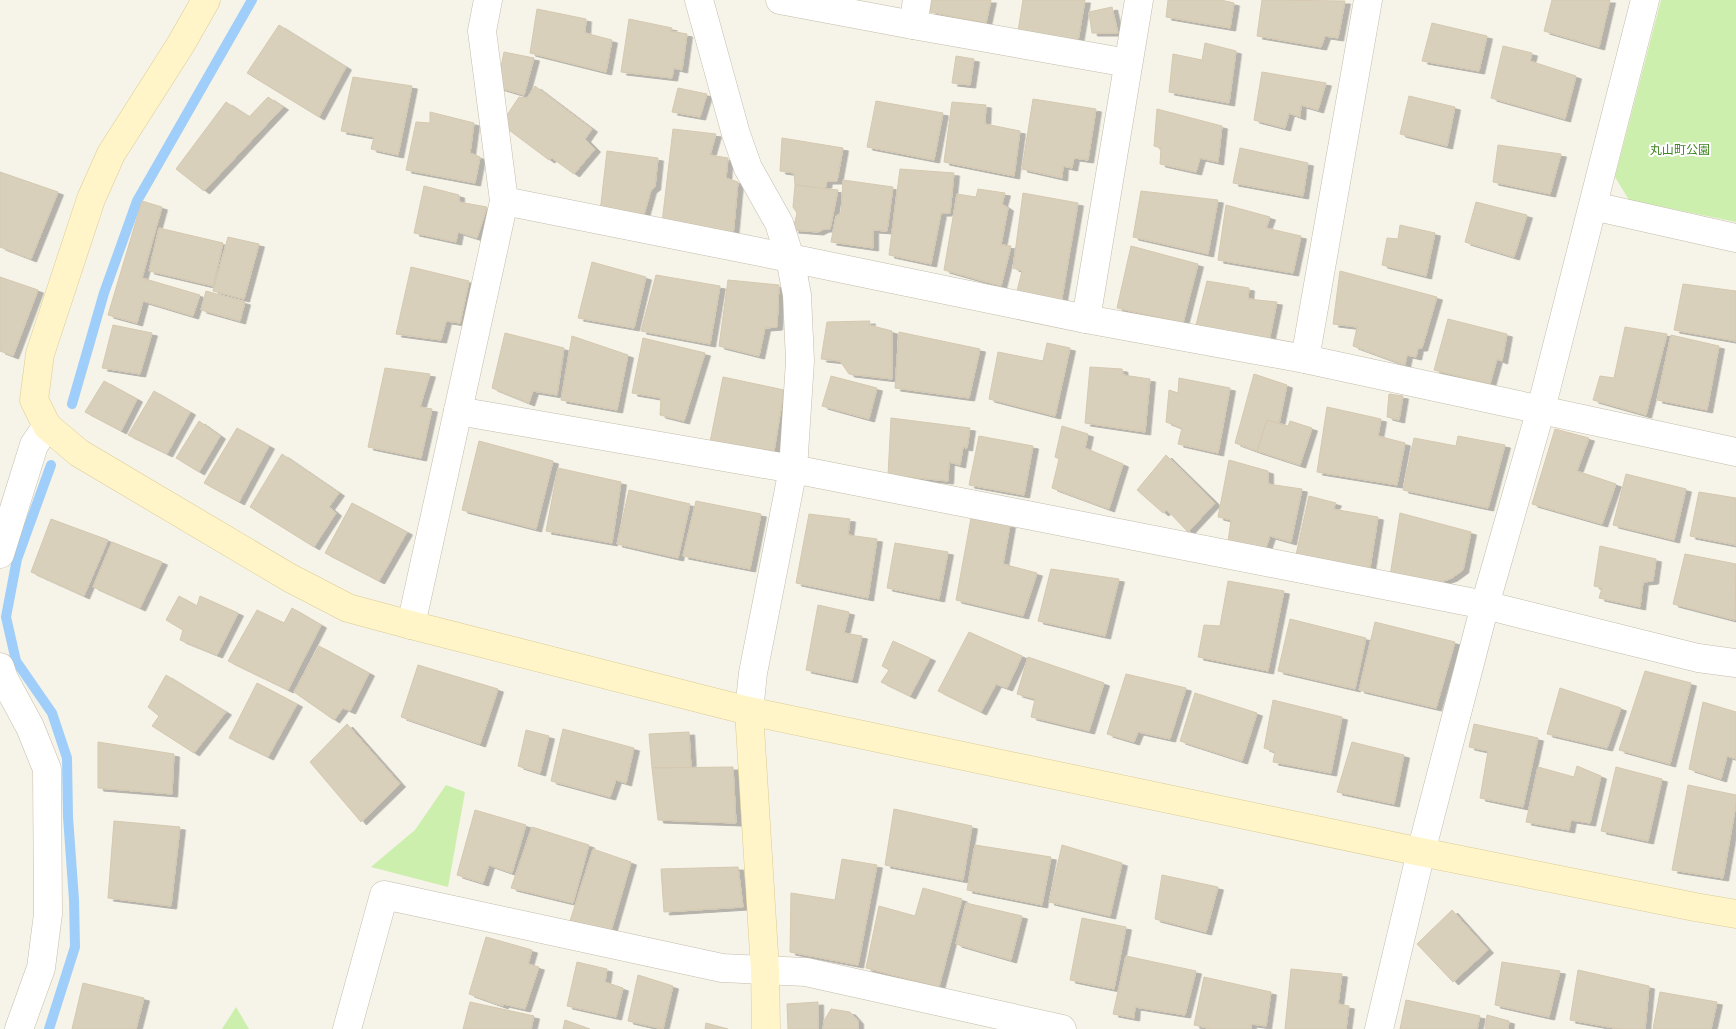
<svg xmlns="http://www.w3.org/2000/svg" width="1736" height="1029" viewBox="0 0 1736 1029" font-family="'Noto Sans','Noto Sans JP',sans-serif">
	<defs>
		<filter id="shadow"><feDropShadow dx="5.5" dy="3" stdDeviation="0" flood-color="#0004"/></filter>
	</defs>
	<rect width="100%" height="100%" fill="#f6f3e8"/>
	<!-- green -->
	<g fill="#cdefad">
		<polygon points="1661,0 1736,0 1736,222 1629,200 1615,177"/>
		<polygon points="446,785 465,792 448,887 371,867 415,830"/>
		<polygon points="236,1007 249,1029 222,1029"/>
	</g>
	<g fill="none" stroke-linecap="round" stroke-linejoin="round">
		<!-- stream -->
		<g stroke="#9ecef9" stroke-width="10">
			<polyline points="72,404 104,293 137,201 252,0"/>
			<polyline points="49,1029 75,947 74,900 68,817 67,758 52,713 16,661 6,617 17,559 51,465"/>
		</g>
	</g>
	<!-- building -->
	<g fill="#d9d0bc" stroke="#d5c8af" filter="url(#shadow)">
		<polygon points="932,0 991,0 986,23 930,12"/>
		<polygon points="1023,0 1085,0 1078,41 1018,31"/>
		<polygon points="1168,0 1221,0 1234,3 1230,28 1166,17"/>
		<polygon points="1262,0 1345,1 1338,38 1325,36 1321,47 1257,36"/>
		<polygon points="1552,0 1610,0 1599,47 1544,31"/>
		<polygon points="1112,7 1118,33 1092,33 1089,12"/>
		<polygon points="537,9 586,19 585,33 612,40 606,72 530,53"/>
		<polygon points="629,19 672,28 670,31 687,34 682,70 674,68 672,78 621,72"/>
		<polygon points="1432,23 1487,36 1479,71 1422,61"/>
		<polygon points="279,25 346,67 319,117 247,73"/>
		<polygon points="1205,43 1236,51 1229,103 1169,92 1173,54 1202,60"/>
		<polygon points="1503,46 1532,53 1530,61 1576,76 1565,119 1491,98"/>
		<polygon points="504,52 534,58 524,95 497,87"/>
		<polygon points="956,56 974,59 970,85 952,83"/>
		<polygon points="1262,72 1326,83 1318,110 1301,105 1300,117 1289,113 1285,128 1254,120"/>
		<polygon points="353,77 412,86 398,155 371,149 374,137 341,131"/>
		<polygon points="535,86 592,129 585,139 595,149 574,174 552,158 549,160 501,124 519,97 527,98"/>
		<polygon points="678,88 707,94 700,117 672,112"/>
		<polygon points="1409,96 1455,107 1447,146 1400,134"/>
		<polygon points="268,97 283,107 204,191 176,169 226,102 249,117"/>
		<polygon points="1033,99 1096,109 1088,160 1074,158 1072,168 1063,166 1062,178 1022,169"/>
		<polygon points="876,101 943,113 934,160 867,147"/>
		<polygon points="952,102 986,105 985,124 1020,131 1014,176 944,162"/>
		<polygon points="1157,109 1222,126 1218,162 1200,158 1196,172 1160,164 1161,148 1154,146"/>
		<polygon points="430,112 474,123 470,153 480,157 475,183 406,170 416,122 430,123"/>
		<polygon points="673,129 716,134 710,155 728,158 726,178 738,182 733,236 662,223"/>
		<polygon points="782,138 843,148 837,181 827,181 825,189 795,185 794,173 780,171"/>
		<polygon points="1498,145 1561,154 1550,194 1493,182"/>
		<polygon points="1240,148 1308,163 1303,196 1233,183"/>
		<polygon points="607,151 658,158 655,187 651,190 643,218 600,212"/>
		<polygon points="900,169 954,173 950,213 941,213 931,264 889,255"/>
		<polygon points="0,172 58,192 31,259 0,247"/>
		<polygon points="843,180 893,187 887,231 873,230 873,248 831,242 836,216 841,213"/>
		<polygon points="795,185 838,190 830,229 824,229 818,232 793,230 797,213 793,207"/>
		<polygon points="424,186 459,195 459,202 487,207 477,238 458,232 456,242 414,233"/>
		<polygon points="978,189 1005,193 1002,204 1008,208 1001,245 1011,246 1001,286 944,270 957,194 976,197"/>
		<polygon points="1141,191 1218,200 1208,254 1133,237"/>
		<polygon points="1023,193 1078,203 1061,304 1016,295 1022,271 1013,268"/>
		<polygon points="142,201 162,207 142,278 200,295 193,316 143,301 137,323 108,315"/>
		<polygon points="1476,202 1527,215 1514,257 1465,242"/>
		<polygon points="1226,205 1270,217 1266,228 1301,236 1293,273 1218,260"/>
		<polygon points="1400,225 1435,233 1426,276 1382,265 1387,238 1398,239"/>
		<polygon points="159,228 223,243 213,286 149,271"/>
		<polygon points="228,237 259,244 244,299 213,291"/>
		<polygon points="1131,246 1198,264 1183,323 1117,308"/>
		<polygon points="592,262 646,277 634,328 578,318"/>
		<polygon points="411,267 469,281 460,323 446,321 441,340 396,334"/>
		<polygon points="1340,271 1437,297 1422,348 1418,348 1416,357 1407,355 1405,365 1353,346 1357,327 1333,324"/>
		<polygon points="656,275 720,286 710,344 641,331"/>
		<polygon points="0,277 38,290 13,356 0,351"/>
		<polygon points="728,280 779,285 777,327 765,328 759,356 719,346"/>
		<polygon points="1207,281 1249,288 1248,299 1277,302 1269,341 1196,325"/>
		<polygon points="1683,284 1736,291 1736,341 1674,330"/>
		<polygon points="206,291 245,302 240,321 201,310"/>
		<polygon points="1448,319 1507,334 1502,361 1497,359 1490,384 1434,370"/>
		<polygon points="870,321 869,325 892,331 892,379 849,374 840,361 821,359 827,322"/>
		<polygon points="113,325 152,333 140,374 102,368"/>
		<polygon points="1625,327 1667,334 1646,415 1593,400 1600,376 1614,378"/>
		<polygon points="899,332 980,349 969,398 895,388"/>
		<polygon points="505,333 564,348 557,395 533,391 529,403 492,388"/>
		<polygon points="1671,335 1719,346 1707,410 1657,400"/>
		<polygon points="572,336 628,355 617,410 561,400"/>
		<polygon points="643,338 705,353 684,421 660,415 661,398 632,393"/>
		<polygon points="1047,343 1070,348 1055,416 989,399 998,352 1043,361"/>
		<polygon points="1090,367 1122,369 1123,375 1150,379 1145,432 1085,423"/>
		<polygon points="385,368 430,374 420,407 432,409 421,458 368,447"/>
		<polygon points="1254,374 1287,385 1279,424 1267,420 1257,451 1235,443"/>
		<polygon points="831,376 877,388 869,419 822,406"/>
		<polygon points="723,377 784,390 774,451 710,442"/>
		<polygon points="1179,378 1230,388 1218,453 1178,444 1182,428 1166,422 1169,390 1178,393"/>
		<polygon points="104,381 137,399 121,431 85,412"/>
		<polygon points="154,391 190,412 167,454 128,435"/>
		<polygon points="1389,394 1403,396 1399,420 1387,417"/>
		<polygon points="1327,407 1381,419 1378,436 1405,443 1397,485 1317,472"/>
		<polygon points="891,418 970,428 967,448 963,447 960,465 949,462 948,481 888,475"/>
		<polygon points="1267,420 1288,426 1290,421 1312,428 1300,465 1257,451"/>
		<polygon points="199,421 220,436 199,472 176,458"/>
		<polygon points="1062,426 1088,434 1085,448 1123,464 1109,509 1052,488 1059,459 1055,457"/>
		<polygon points="237,428 269,446 239,502 204,483"/>
		<polygon points="1555,429 1589,438 1577,471 1616,484 1602,524 1532,504"/>
		<polygon points="979,436 1033,446 1024,495 969,485"/>
		<polygon points="1458,436 1505,445 1488,508 1403,490 1414,438 1456,446"/>
		<polygon points="479,441 553,461 536,529 462,510"/>
		<polygon points="282,454 339,493 329,507 336,513 314,547 250,507"/>
		<polygon points="1166,455 1215,503 1188,532 1167,510 1163,513 1137,490"/>
		<polygon points="1229,460 1268,471 1268,484 1302,489 1291,542 1270,536 1264,553 1228,542 1231,520 1218,517"/>
		<polygon points="558,468 621,482 612,543 546,531"/>
		<polygon points="1626,474 1686,489 1674,540 1613,525"/>
		<polygon points="629,490 690,504 678,558 617,544"/>
		<polygon points="1699,492 1736,498 1736,545 1690,536"/>
		<polygon points="1309,496 1336,503 1333,509 1378,517 1370,568 1296,555"/>
		<polygon points="696,501 761,514 750,569 683,556"/>
		<polygon points="352,503 407,532 379,581 325,553"/>
		<polygon points="1400,513 1471,532 1463,570 1452,578 1435,584 1390,576"/>
		<polygon points="809,514 850,519 848,535 877,539 868,598 796,583"/>
		<polygon points="971,518 1010,525 1003,564 1037,573 1023,616 956,600"/>
		<polygon points="51,519 108,540 84,596 31,572"/>
		<polygon points="112,542 162,562 140,608 93,587"/>
		<polygon points="895,543 948,552 939,599 887,588"/>
		<polygon points="1600,546 1656,559 1653,581 1643,582 1640,607 1599,598 1602,588 1594,586"/>
		<polygon points="1685,554 1736,564 1735,620 1673,604"/>
		<polygon points="1051,569 1119,579 1105,636 1038,621"/>
		<polygon points="1228,581 1284,591 1268,671 1198,657 1204,625 1220,626"/>
		<polygon points="179,596 197,606 200,596 238,613 217,655 180,640 183,630 166,620"/>
		<polygon points="818,605 849,612 844,633 862,636 852,680 806,670"/>
		<polygon points="292,608 321,625 288,690 228,661 257,610 284,623"/>
		<polygon points="1290,619 1366,638 1355,689 1278,671"/>
		<polygon points="1375,622 1455,642 1436,708 1359,690"/>
		<polygon points="969,632 1022,656 1007,688 996,684 981,712 938,691"/>
		<polygon points="893,641 930,658 910,696 881,682 889,670 882,666"/>
		<polygon points="319,646 369,673 350,711 343,708 334,720 294,692"/>
		<polygon points="1028,657 1104,683 1089,731 1031,717 1035,699 1017,694"/>
		<polygon points="418,665 498,689 480,744 401,717"/>
		<polygon points="1645,671 1691,683 1670,764 1619,750"/>
		<polygon points="1126,674 1186,688 1170,739 1138,732 1134,742 1107,734"/>
		<polygon points="166,675 226,712 194,753 152,726 159,716 148,707"/>
		<polygon points="257,683 297,704 268,757 229,738"/>
		<polygon points="1560,688 1621,708 1607,748 1547,734"/>
		<polygon points="1195,693 1257,713 1242,761 1180,741"/>
		<polygon points="1273,700 1342,717 1331,773 1273,762 1275,752 1264,748"/>
		<polygon points="1703,702 1736,712 1736,759 1727,756 1721,779 1689,769"/>
		<polygon points="347,724 400,784 361,822 310,762"/>
		<polygon points="1474,724 1538,738 1523,807 1480,798 1488,751 1469,747"/>
		<polygon points="563,729 634,748 626,783 616,780 610,797 551,781"/>
		<polygon points="526,730 549,736 540,773 518,766"/>
		<polygon points="689,732 691,768 652,768 649,734"/>
		<polygon points="98,742 174,754 172,794 98,788"/>
		<polygon points="1352,742 1404,755 1394,804 1337,792"/>
		<polygon points="1577,766 1601,776 1590,823 1571,820 1569,830 1526,822 1538,767 1574,777"/>
		<polygon points="733,767 736,823 658,820 652,768"/>
		<polygon points="1616,767 1662,779 1648,841 1601,831"/>
		<polygon points="1688,785 1736,795 1736,804 1723,878 1672,870"/>
		<polygon points="894,809 972,826 963,880 885,865"/>
		<polygon points="475,810 526,825 512,873 489,865 483,883 457,875"/>
		<polygon points="114,821 180,827 171,906 108,898"/>
		<polygon points="532,827 589,845 573,903 511,888"/>
		<polygon points="975,845 1051,857 1042,905 967,890"/>
		<polygon points="1062,845 1122,863 1110,916 1049,902"/>
		<polygon points="593,849 631,862 611,931 570,921"/>
		<polygon points="842,859 877,865 858,965 790,952 791,893 835,900"/>
		<polygon points="738,867 743,907 664,912 661,869"/>
		<polygon points="1162,875 1218,887 1206,932 1155,919"/>
		<polygon points="923,888 962,899 939,987 866,968 879,906 915,916"/>
		<polygon points="966,903 1022,916 1011,960 956,944"/>
		<polygon points="1452,910 1488,950 1453,982 1417,944"/>
		<polygon points="1082,918 1126,927 1114,989 1070,980"/>
		<polygon points="486,937 532,950 528,964 539,967 525,1009 503,1004 503,1006 469,994"/>
		<polygon points="1126,956 1196,971 1185,1015 1135,1007 1134,1018 1113,1014"/>
		<polygon points="577,962 607,969 605,982 623,988 616,1017 567,1006"/>
		<polygon points="1502,962 1560,971 1549,1017 1495,1005"/>
		<polygon points="1291,969 1342,974 1338,1004 1349,1006 1346,1029 1285,1029"/>
		<polygon points="1578,970 1649,986 1645,1029 1620,1029 1570,1020"/>
		<polygon points="638,975 673,986 663,1029 628,1021"/>
		<polygon points="1204,977 1271,992 1266,1026 1251,1024 1251,1029 1212,1029 1194,1025"/>
		<polygon points="83,983 144,998 136,1029 72,1029"/>
		<polygon points="1660,992 1717,1002 1711,1029 1653,1029"/>
		<polygon points="1406,1000 1480,1016 1477,1029 1400,1029"/>
		<polygon points="470,1002 534,1016 531,1029 463,1029"/>
		<polygon points="818,1002 818,1029 788,1029 787,1004"/>
		<polygon points="831,1009 850,1012 858,1021 858,1029 823,1029 824,1021"/>
		<polygon points="1487,1015 1509,1021 1508,1029 1485,1029"/>
		<polygon points="565,1020 590,1029 563,1029"/>
		<polygon points="706,1023 728,1029 705,1029"/>
	</g>
	<g fill="none" stroke-linecap="round" stroke-linejoin="round">
		<defs>
			<g id="street">
				<polyline points="699,0 736,134 748,168 779,223 790,258 797,295 800,361 793,469 753,673 749,711"/>
				<polyline points="780,0 913,25 1128,63"/>
				<polyline points="913,25 917,0"/>
				<polyline points="504,201 790,258 1086,319 1305,359 1736,452"/>
				<polyline points="1593,206 1736,238"/>
				<polyline points="1086,319 1139,0"/>
				<polyline points="1305,359 1368,0"/>
				<polyline points="458,411 793,469 1485,605 1698,658 1736,663"/>
				<polyline points="0,554 34,445 47,426"/>
				<polyline points="411,625 504,201 482,31 488,0"/>
				<polyline points="0,667 4,679 30,727 47,769 48,914 41,968 19,1029"/>
				<polyline points="347,1029 384,895 722,968 806,972 1062,1029"/>
				<polyline points="1379,1029 1421,852 1485,605 1541,409 1645,0"/>
			</g>
			<g id="secondary">
				<polyline points="206,0 181,44 111,154 91,199 40,354 34,400 47,426 79,453 290,578 348,608 411,625 749,711 1421,852 1695,907 1736,914"/>
				<polyline points="749,711 765,970 766,1029"/>
			</g>
		</defs>
		<!-- street casing -->
		<use href="#street" stroke="#c3bcaa" stroke-width="29"/>
		<!-- secondary casing -->
		<use href="#secondary" stroke="#dbcc93" stroke-width="29"/>
		<!-- street -->
		<use href="#street" stroke="#fff" stroke-width="28"/>
		<!-- secondary -->
		<use href="#secondary" stroke="#fff5c9" stroke-width="28"/>
	</g>
	<g text-anchor="middle" stroke-width="4" stroke-linejoin="round" paint-order="stroke">
		<!-- park labels -->
		<g font-size="12" fill="#408421" stroke="#fff">
			<text x="1680" y="154">丸山町公園</text>
		</g>
	</g>
</svg>
